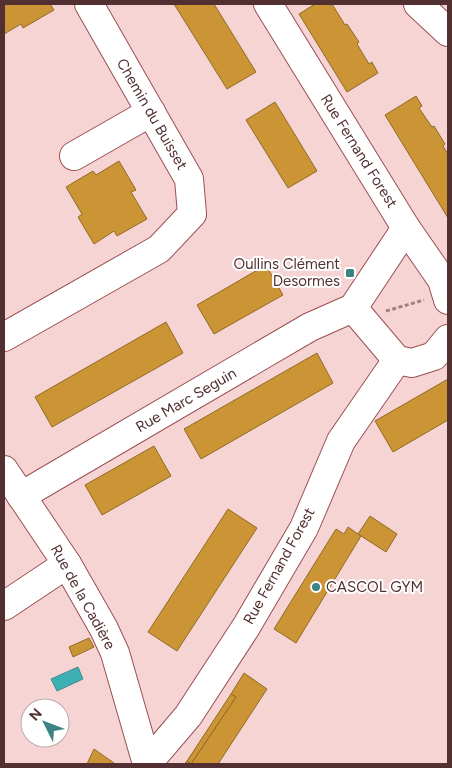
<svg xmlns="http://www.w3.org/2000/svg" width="452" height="768" viewBox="0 0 452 768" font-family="Figtree,sans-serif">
	<rect width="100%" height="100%" fill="#f7d4d4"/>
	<!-- water -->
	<polygon fill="#3cb0b3" stroke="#438a8c" points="78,667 83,679 57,691 51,679"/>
	<!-- building -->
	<g fill="#cb9435" stroke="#926a23">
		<polygon points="4,4 50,4 54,10 23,28 21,24 4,34"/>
		<polygon points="174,4 214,4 256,72 227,89"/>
		<polygon points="315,4 333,4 332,4 345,25 347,24 359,42 357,44 369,64 372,62 378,73 347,92 299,14"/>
		<polygon points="416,96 422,106 419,108 432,127 434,126 445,144 443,146 448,154 448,218 385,115"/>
		<polygon points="275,102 317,171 288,188 246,120"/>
		<polygon points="119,161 136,190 131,192 147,219 117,236 114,231 94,244 78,217 82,214 66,187 93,171 96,175"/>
		<polygon points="266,265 283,295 214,334 197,305"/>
		<polygon points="166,322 183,353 52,427 35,397"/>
		<polygon points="317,353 333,383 201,459 184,429"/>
		<polygon points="448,379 448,420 393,452 375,421"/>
		<polygon points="154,446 171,476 102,515 85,485"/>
		<polygon points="228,509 257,528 177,651 148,632"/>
		<polygon points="370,516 397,534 386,552 358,534"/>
		<polygon points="348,527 361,536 296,643 274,629 336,529 344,534"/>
		<polygon points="89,638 94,647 73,657 69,647"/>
		<polygon points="244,673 267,689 218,764 184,764 187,761 191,764 236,697 231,694"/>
		<polygon points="231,694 236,697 191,764 187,761"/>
		<polygon points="94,749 114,763 114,764 87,764"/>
	</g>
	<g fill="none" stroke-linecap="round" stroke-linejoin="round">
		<defs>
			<g id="minor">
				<polyline points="268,4 406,228 442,280 448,300"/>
				<polyline points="418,4 448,32"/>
				<polyline points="74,156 151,112"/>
				<polyline points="353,308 406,228"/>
				<polyline points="353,308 397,360"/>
				<polyline points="4,337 159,249 192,214 189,179 89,4"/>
				<polyline points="397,360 412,363 434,356 448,339"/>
				<polyline points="4,470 67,564 104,629 115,653 147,764"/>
				<polyline points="21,496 310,327 353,308"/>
				<polyline points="4,606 67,564"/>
				<polyline points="147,764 188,716 246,627 304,528 341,441 397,360"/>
			</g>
		</defs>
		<!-- minor casing -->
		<use href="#minor" stroke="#9a4f53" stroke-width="30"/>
		<!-- path -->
		<polyline stroke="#a27f80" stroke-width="3" stroke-dasharray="4 2.5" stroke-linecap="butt" points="386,311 424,300"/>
		<!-- minor -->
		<use href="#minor" stroke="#fff" stroke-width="28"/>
	</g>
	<!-- markers -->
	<g fill="#3b8385" stroke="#fff" stroke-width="2">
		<rect x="345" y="268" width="10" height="10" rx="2.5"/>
		<circle cx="316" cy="587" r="5"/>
	</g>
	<g text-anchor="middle" stroke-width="4" stroke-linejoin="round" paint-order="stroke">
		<!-- street labels -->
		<g font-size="15" fill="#523031" stroke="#fff">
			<text transform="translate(152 114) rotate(60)" y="5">Chemin du Buisset</text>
			<text transform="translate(359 151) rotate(58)" y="5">Rue Fernand Forest</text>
			<text transform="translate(186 400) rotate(-30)" y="5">Rue Marc Seguin</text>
			<text transform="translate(279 566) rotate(-61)" y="5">Rue Fernand Forest</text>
			<text transform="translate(83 597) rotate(61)" y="5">Rue de la Cadière</text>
		</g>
		<!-- poi labels -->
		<g font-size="15" fill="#523031" stroke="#fff" text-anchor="end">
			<text x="340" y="269">Oullins Clément<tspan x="340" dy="17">Desormes</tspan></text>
			<text x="326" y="592" text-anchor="start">CASCOL GYM</text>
		</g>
	</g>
	<!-- border -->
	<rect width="452" height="768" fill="none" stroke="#523031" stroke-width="10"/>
	<!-- north arrow -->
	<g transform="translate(45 723) rotate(312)"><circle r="24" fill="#ffffff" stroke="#baacad"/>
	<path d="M0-4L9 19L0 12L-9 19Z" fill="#3b8385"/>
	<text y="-8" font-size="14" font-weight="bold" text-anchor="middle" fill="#523031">N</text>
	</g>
</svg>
